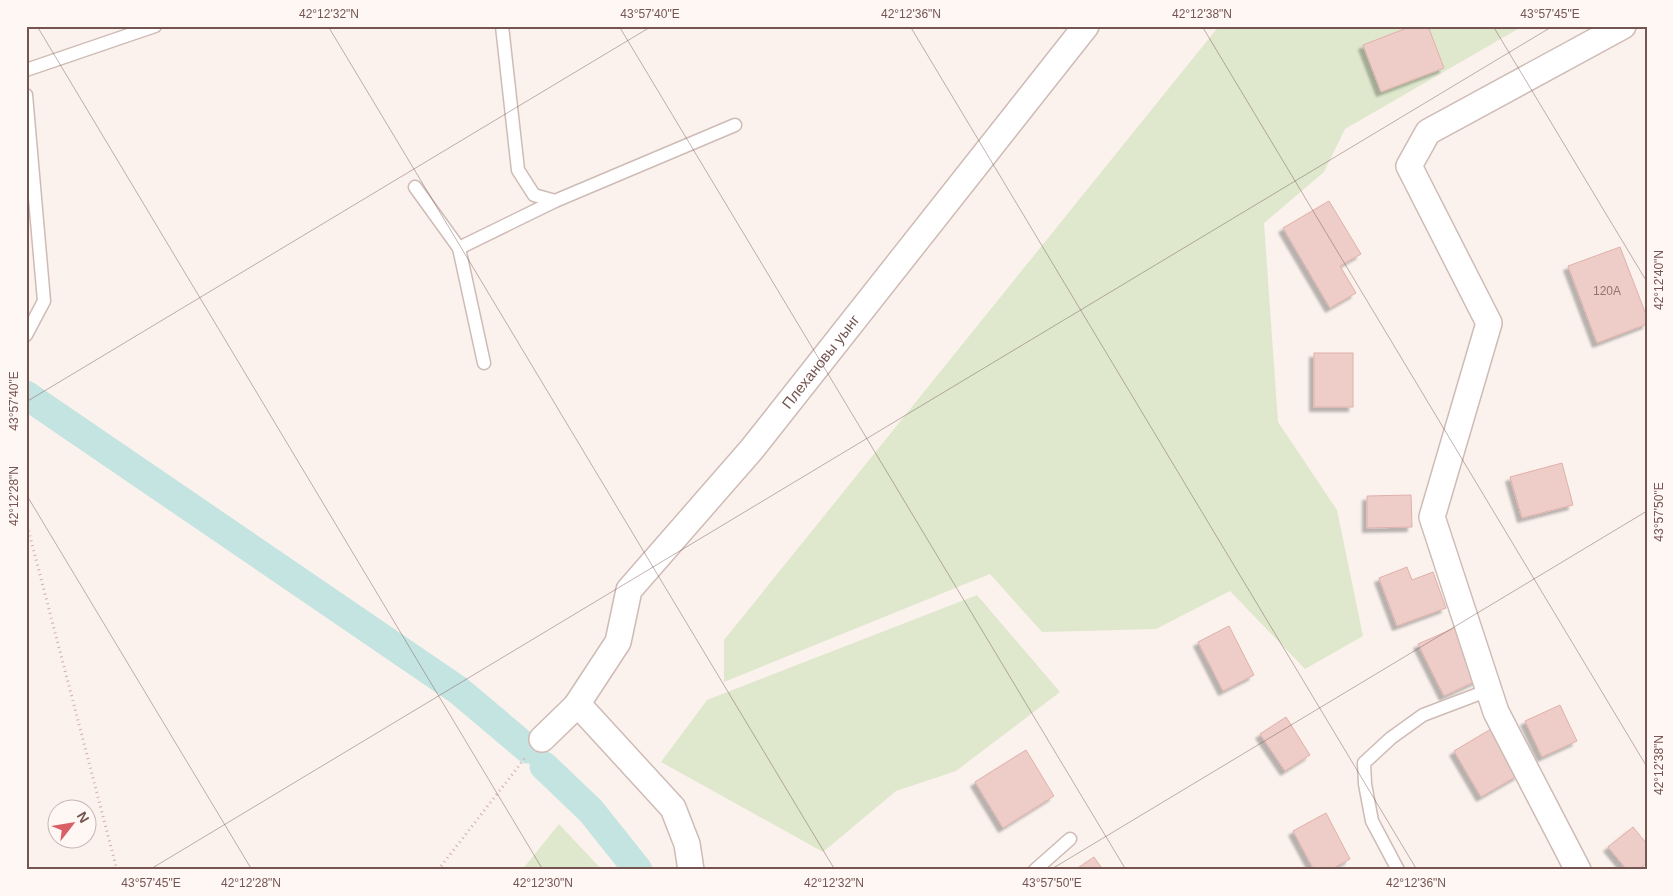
<svg xmlns="http://www.w3.org/2000/svg" width="1673" height="896" viewBox="0 0 1673 896" font-family="Helvetica,sans-serif">
	<defs>
		<filter id="shadow"><feDropShadow dx="-4.5" dy="4.5" stdDeviation="1" flood-color="#0004"/></filter>
	</defs>
	<rect width="100%" height="100%" fill="#fbf2ed"/>
	<!-- green -->
	<g fill="#dfe8cc">
		<polygon points="1219,26 1523,26 1345,129 1324,172 1264,223 1278,422 1337,510 1363,636 1305,669 1230,591 1156,629 1042,632 990,574 724,682 724,640"/>
		<polygon points="977,595 1060,692 956,771 896,791 823,852 661,762 707,700"/>
		<polygon points="559,824 602,870 522,870"/>
	</g>
	<g fill="none" stroke-linecap="round" stroke-linejoin="round">
		<!-- canal -->
		<g stroke="#c3e4e0" stroke-width="29">
			<polyline points="26,395 458,690 528,749"/>
			<polyline points="544,766 591,811 638,870"/>
		</g>
	</g>
	<!-- building -->
	<g fill="#eecdc8" stroke="#dfb0aa" filter="url(#shadow)">
		<polygon points="1412,26 1428,26 1444,68 1381,92 1363,45"/>
		<polygon points="1329,201 1361,254 1340,266 1356,293 1330,308 1283,228"/>
		<polygon points="1620,247 1647,317 1647,324 1597,343 1568,266"/>
		<rect x="1314" y="353" width="39" height="54"/>
		<polygon points="1562,463 1573,505 1522,518 1510,477"/>
		<polygon points="1411,495 1412,527 1367,528 1367,496"/>
		<polygon points="1407,567 1412,580 1433,572 1446,608 1397,626 1379,578"/>
		<polygon points="1466,623 1491,674 1444,696 1418,644"/>
		<polygon points="1229,626 1254,675 1223,691 1198,642"/>
		<polygon points="1560,705 1577,741 1542,757 1525,721"/>
		<polygon points="1286,717 1310,755 1285,771 1260,734"/>
		<polygon points="1491,729 1519,775 1481,797 1454,751"/>
		<polygon points="1026,750 1054,796 1003,828 975,782"/>
		<polygon points="1326,813 1350,859 1330,870 1314,870 1293,831"/>
		<polygon points="1633,827 1647,844 1647,863 1638,870 1627,870 1608,847"/>
		<polygon points="1094,857 1103,870 1075,870"/>
	</g>
	<g fill="none" stroke-linecap="round" stroke-linejoin="round">
		<defs>
			<g id="service">
				<polyline points="502,26 518,170 534,195 555,201 735,125"/>
				<polyline points="26,70 155,26"/>
				<polyline points="26,95 44,301 26,335"/>
				<polyline points="415,187 459,248 555,201"/>
				<polyline points="459,248 484,363"/>
				<polyline points="1035,870 1070,839"/>
				<polyline points="1398,870 1372,821 1365,784 1364,763 1391,738 1423,715 1489,690"/>
			</g>
			<g id="minor">
				<path id="s1" d="M576,706L618,642L629,590L752,449L1086,26"/>
				<polyline points="542,739 576,706 585,712 673,808 687,844 691,870"/>
				<polyline points="1578,870 1496,712 1432,517 1489,323 1409,166 1428,132 1623,26"/>
			</g>
		</defs>
		<!-- service casing -->
		<use href="#service" stroke="#cfbbb6" stroke-width="15"/>
		<!-- minor casing -->
		<use href="#minor" stroke="#cfbbb6" stroke-width="28"/>
		<!-- path -->
		<g stroke="#d4afaa" stroke-width="3" stroke-dasharray="1 4" stroke-linecap="butt">
			<polyline points="26,521 117,870"/>
			<polyline points="438,870 525,758"/>
		</g>
		<!-- service -->
		<use href="#service" stroke="#fff" stroke-width="12"/>
		<!-- minor -->
		<use href="#minor" stroke="#fff" stroke-width="25"/>
	</g>
	<!-- ticks -->
	<path fill="none" stroke="#755551" stroke-width="1" stroke-opacity="0.45" d="M37,26L543,870M328,26L835,870M619,26L1126,870M910,26L1417,870M1202,26L1647,767M1493,26L1647,282M26,402L652,26M26,494L252,870M149,870L1553,26M1050,870L1647,511"/>
	<g text-anchor="middle" stroke-width="4.5" stroke-linejoin="round" paint-order="stroke">
		<!-- number labels -->
		<g font-size="12" fill="#93736f">
			<text x="1607" y="295">120А</text>
		</g>
		<!-- street labels -->
		<g font-size="15" fill="#755551" stroke="#fef7f4">
			<text dy="5" stroke="none"><textPath href="#s1" startOffset="428">Плехановы уынг</textPath></text>
		</g>
	</g>
	<!-- border -->
	<rect width="1673" height="896" fill="none" stroke="#fef7f4" stroke-width="55"/>
	<!-- north arrow -->
	<g transform="translate(72 824) rotate(59)"><circle r="24" fill="#fef7f4" stroke="#c7b6b3"/>
	<path d="M0-4L9 19L0 12L-9 19Z" fill="#d86066"/>
	<text y="-8" font-size="14" font-weight="bold" text-anchor="middle" fill="#755551">N</text>
	</g>
	<rect x="28" y="28" width="1618" height="840" fill="none" stroke="#755551" stroke-width="2"/>
	<g font-size="12" text-anchor="middle" fill="#755551">
		<text x="329" y="18">42°12'32"N</text>
		<text x="650" y="18">43°57'40"E</text>
		<text x="911" y="18">42°12'36"N</text>
		<text x="1202" y="18">42°12'38"N</text>
		<text x="1550" y="18">43°57'45"E</text>
		<text transform="translate(1659 280) rotate(-90)" y="4">42°12'40"N</text>
		<text transform="translate(14 401) rotate(-90)" y="4">43°57'40"E</text>
		<text transform="translate(14 496) rotate(-90)" y="4">42°12'28"N</text>
		<text transform="translate(1659 512) rotate(-90)" y="4">43°57'50"E</text>
		<text transform="translate(1659 765) rotate(-90)" y="4">42°12'38"N</text>
		<text x="151" y="887">43°57'45"E</text>
		<text x="251" y="887">42°12'28"N</text>
		<text x="543" y="887">42°12'30"N</text>
		<text x="834" y="887">42°12'32"N</text>
		<text x="1052" y="887">43°57'50"E</text>
		<text x="1416" y="887">42°12'36"N</text>
	</g>
</svg>
